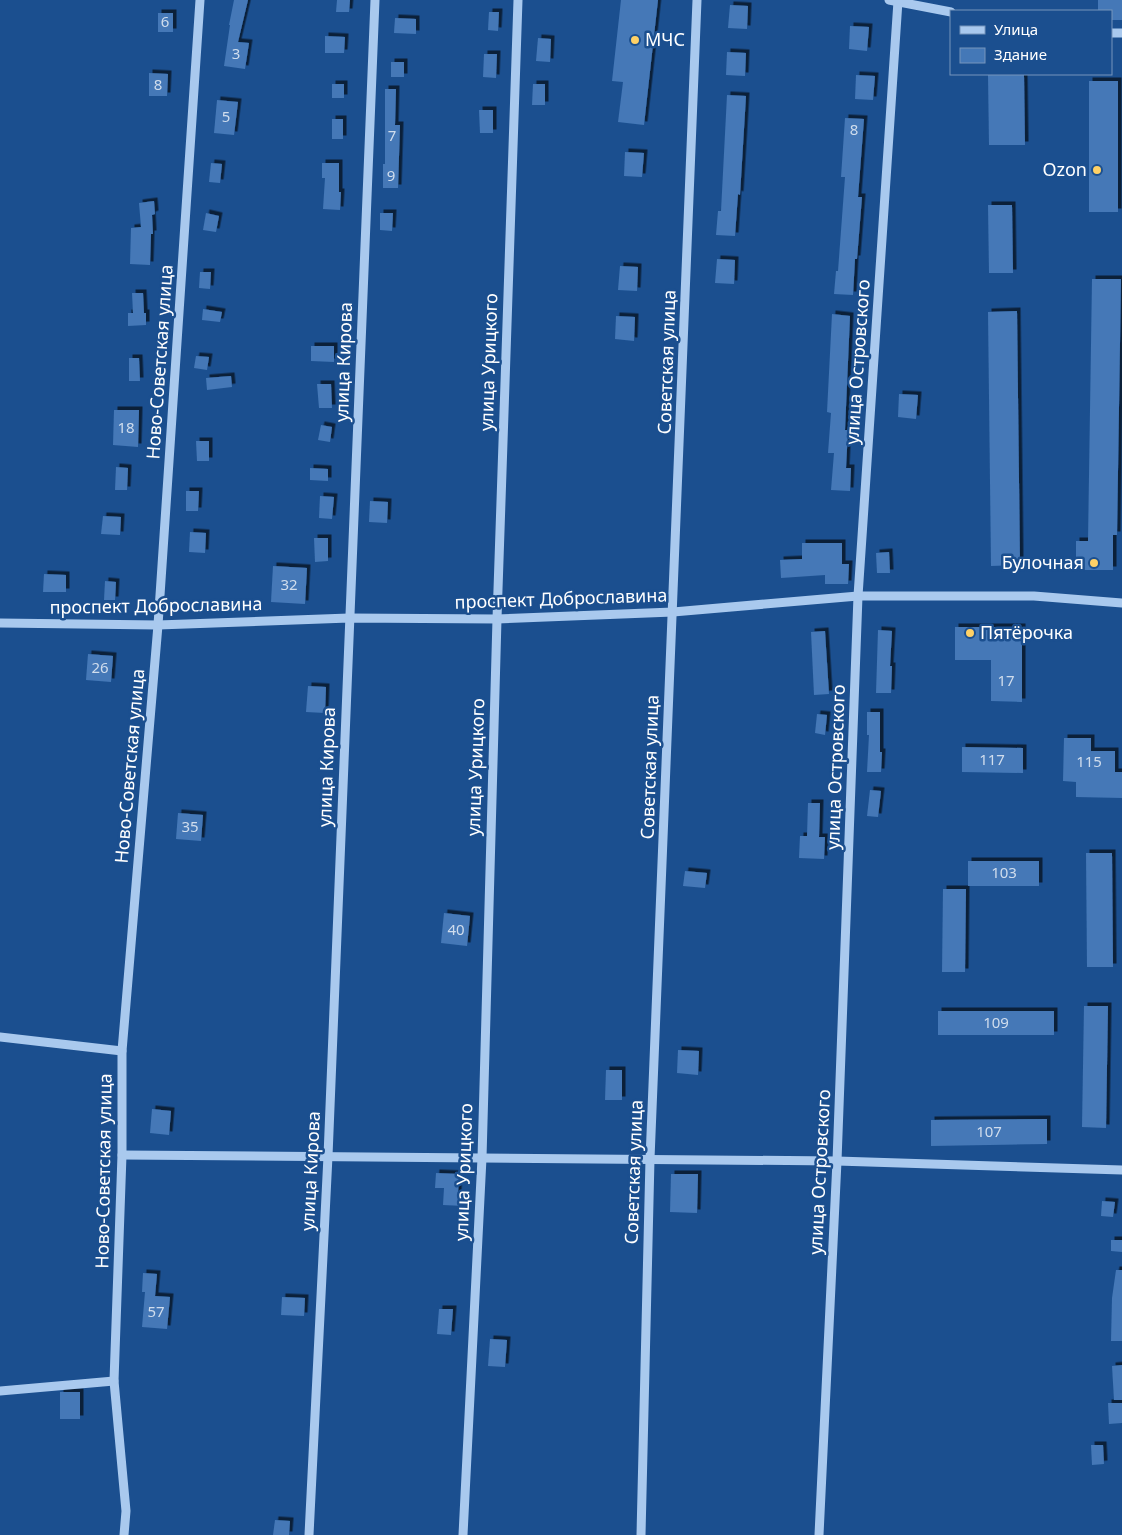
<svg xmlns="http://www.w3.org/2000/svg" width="1122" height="1535" viewBox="0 0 1122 1535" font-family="'Noto Sans',sans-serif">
	<defs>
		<filter id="shadow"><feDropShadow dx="3.5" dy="-3.5" stdDeviation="0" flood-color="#0009"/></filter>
	</defs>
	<rect width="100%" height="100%" fill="#1b4f8f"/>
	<!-- building -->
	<g fill="#4478b7" filter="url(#shadow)">
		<polygon points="234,0 248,0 238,42 249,43 245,69 224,66 230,25 229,25"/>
		<polygon points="337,0 350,0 349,12 336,12"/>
		<polygon points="621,0 658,0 644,125 618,122 623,82 612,81"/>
		<polygon points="1098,0 1122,0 1122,20 1111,20 1111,11 1098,11"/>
		<polygon points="730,5 748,6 747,29 728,28"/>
		<polygon points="489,12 499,12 498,31 488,30"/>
		<rect x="158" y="13" width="15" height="19"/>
		<polygon points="395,18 416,19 416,34 394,33"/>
		<polygon points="850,26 869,27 867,51 849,49"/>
		<polygon points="325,36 345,37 344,53 325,53"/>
		<polygon points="538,38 551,39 550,62 536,61"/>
		<polygon points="727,52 746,53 745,76 726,75"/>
		<polygon points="484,54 497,54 496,78 483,77"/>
		<rect x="391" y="62" width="13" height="15"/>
		<polygon points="149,73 168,74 167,96 149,96"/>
		<polygon points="856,75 875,76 873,100 855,99"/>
		<polygon points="988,75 1024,75 1025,145 989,145"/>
		<rect x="1089" y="81" width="29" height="131"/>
		<rect x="332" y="84" width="12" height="14"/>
		<polygon points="533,84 545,84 545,105 532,105"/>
		<polygon points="385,89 396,89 395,125 400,125 398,188 383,188 383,164 385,164"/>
		<polygon points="727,95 746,96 740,195 738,194 735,236 716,235 718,211 721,211"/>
		<polygon points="217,100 238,102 234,135 214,133"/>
		<polygon points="479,110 493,110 493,133 480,133"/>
		<polygon points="845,118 864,119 858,197 862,197 857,259 855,259 853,295 834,294 836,271 838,271 845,177 841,177"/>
		<rect x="332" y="119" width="11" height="20"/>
		<polygon points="625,152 644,153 642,177 624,176"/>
		<polygon points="211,163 222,164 220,183 209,182"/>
		<polygon points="322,163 339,163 339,192 341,192 340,210 323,209 325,178 322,178"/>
		<polygon points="154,201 155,214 152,215 153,234 151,234 150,265 130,264 131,228 141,227 139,203"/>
		<polygon points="988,205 1012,205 1013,273 989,273"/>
		<polygon points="206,213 219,216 216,232 203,230"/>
		<polygon points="380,213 393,213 392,231 380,230"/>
		<polygon points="717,259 735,260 734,284 715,283"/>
		<polygon points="620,266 638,267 637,291 618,290"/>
		<polygon points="200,272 211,272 210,289 199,288"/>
		<polygon points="1092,279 1121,279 1117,535 1113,535 1113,570 1076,570 1076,541 1088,541"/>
		<polygon points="132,293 143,293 144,313 146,313 146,325 128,326 128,313 133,313"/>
		<polygon points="203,309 222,312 220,322 202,320"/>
		<polygon points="1017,311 1020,565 991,566 988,312"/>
		<polygon points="832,314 850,316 845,430 848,430 846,468 851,468 850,491 831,490 834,453 828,453 831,413 827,412"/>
		<polygon points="616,316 635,317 634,341 615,339"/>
		<polygon points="311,346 334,346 334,362 311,361"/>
		<polygon points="196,356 209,357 207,370 194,368"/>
		<polygon points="129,358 139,358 140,381 129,381"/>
		<polygon points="231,376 232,387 207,390 206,378"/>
		<polygon points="317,384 331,384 332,408 319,408"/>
		<polygon points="899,394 918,395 916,419 898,417"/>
		<polygon points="114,410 139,410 138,447 113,445"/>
		<polygon points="321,425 332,427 330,442 318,440"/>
		<polygon points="196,441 209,441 209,461 197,461"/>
		<polygon points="116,467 128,468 127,490 115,490"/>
		<polygon points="310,468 328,469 328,481 310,480"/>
		<polygon points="186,491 199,491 198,511 186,511"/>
		<polygon points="320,496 334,497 332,519 319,518"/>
		<polygon points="370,501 388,502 387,523 369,522"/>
		<polygon points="103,516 121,517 120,535 101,534"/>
		<polygon points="190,532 206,533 205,553 189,552"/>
		<polygon points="314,538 328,538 328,561 315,562"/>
		<polygon points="802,543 842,543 842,564 849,564 848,584 825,584 825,575 781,578 780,560 802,559"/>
		<polygon points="889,552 890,573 877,573 876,553"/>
		<polygon points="273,566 307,568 305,604 271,602"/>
		<polygon points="44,574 66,575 66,592 43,592"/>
		<polygon points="105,581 116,582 115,600 104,600"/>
		<polygon points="955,627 1022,627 1022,702 991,701 991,660 955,660"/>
		<polygon points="878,630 892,631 890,666 892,666 891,693 876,693"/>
		<polygon points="825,631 829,694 814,695 811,632"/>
		<polygon points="88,654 113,656 111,682 86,680"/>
		<polygon points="308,686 326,687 325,713 306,712"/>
		<polygon points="867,712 880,712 880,752 882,752 881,772 867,772 869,735 867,735"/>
		<polygon points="817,714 827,715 825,735 815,733"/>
		<polygon points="1064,738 1091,738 1091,751 1115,751 1115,772 1122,772 1122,798 1076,797 1076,782 1063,781"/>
		<polygon points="962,747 1023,748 1023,773 962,772"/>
		<polygon points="870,790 881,791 878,817 867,816"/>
		<polygon points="808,803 820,803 819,837 825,837 824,859 799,858 800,836 807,836"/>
		<polygon points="178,813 203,815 201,841 176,839"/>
		<polygon points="1086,853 1112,853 1113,967 1087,967"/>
		<rect x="968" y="861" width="71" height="25"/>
		<polygon points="685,871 707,873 705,888 683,886"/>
		<polygon points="943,889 966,889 965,972 942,972"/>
		<polygon points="444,913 470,916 467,946 441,943"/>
		<polygon points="1084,1006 1108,1006 1106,1128 1082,1127"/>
		<rect x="938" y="1011" width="116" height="24"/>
		<polygon points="678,1050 699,1051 698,1075 677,1073"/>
		<polygon points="606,1070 622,1070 622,1100 605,1100"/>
		<polygon points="152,1109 171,1111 169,1135 150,1133"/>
		<polygon points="1047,1119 1047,1144 931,1146 931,1120"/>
		<polygon points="436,1173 459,1174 458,1195 464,1195 464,1206 443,1205 444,1188 435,1188"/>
		<polygon points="671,1174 698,1174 697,1213 670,1212"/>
		<polygon points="1102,1201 1115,1202 1113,1217 1101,1216"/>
		<polygon points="1111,1240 1122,1240 1122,1252 1111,1251"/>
		<polygon points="1116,1270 1122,1270 1122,1341 1111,1341 1112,1298"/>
		<polygon points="143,1273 157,1274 155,1296 170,1297 167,1329 142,1327 145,1292 142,1292"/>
		<polygon points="282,1297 305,1298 304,1316 281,1315"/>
		<polygon points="439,1309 453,1309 451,1335 437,1334"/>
		<polygon points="490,1339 507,1340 505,1367 488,1366"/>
		<polygon points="1122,1365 1122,1400 1114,1400 1112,1366"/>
		<rect x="60" y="1392" width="20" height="27"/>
		<polygon points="1108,1403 1122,1403 1122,1423 1109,1424"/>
		<polygon points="1091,1445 1103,1445 1104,1464 1092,1465"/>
		<polygon points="275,1520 290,1521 289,1535 273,1535"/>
	</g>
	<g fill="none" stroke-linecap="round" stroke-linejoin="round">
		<!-- minor -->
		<g stroke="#a9c9ee" stroke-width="9">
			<polyline points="889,0 951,12"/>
			<polyline points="1111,33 1122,33"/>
			<polyline points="0,623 158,625 349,618 497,619 673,612 858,596 1034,596 1122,603"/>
			<polyline points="0,1037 122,1051"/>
			<polyline points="122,1155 837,1161 1122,1170"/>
			<polyline points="0,1391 114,1381"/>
			<polyline points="124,1535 126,1511 114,1381 122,1155 122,1051 158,625 200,0"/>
			<polyline points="309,1535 328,1156 375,0"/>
			<polyline points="463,1535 482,1158 497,619 518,0"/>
			<polyline points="641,1535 650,1159 697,0"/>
			<polyline points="819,1535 837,1161 858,596 898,1"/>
		</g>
	</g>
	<!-- markers -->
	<g fill="#ffd166" stroke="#1b4f8f" stroke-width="2">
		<circle cx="635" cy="40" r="5"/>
		<circle cx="1097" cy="170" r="5"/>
		<circle cx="1094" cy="563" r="5"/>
		<circle cx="970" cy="633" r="5"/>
	</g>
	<g text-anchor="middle" stroke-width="5" stroke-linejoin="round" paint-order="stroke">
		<!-- number labels -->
		<g font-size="15" fill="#d0dded">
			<text x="165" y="27">6</text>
			<text x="236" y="59">3</text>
			<text x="158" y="90">8</text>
			<text x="226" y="122">5</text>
			<text x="854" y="135">8</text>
			<text x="392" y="141">7</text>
			<text x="391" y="181">9</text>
			<text x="126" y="433">18</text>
			<text x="289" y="590">32</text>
			<text x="100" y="673">26</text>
			<text x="1006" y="686">17</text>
			<text x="992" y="765">117</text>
			<text x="1089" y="767">115</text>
			<text x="190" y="832">35</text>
			<text x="1004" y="878">103</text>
			<text x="456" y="935">40</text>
			<text x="996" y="1028">109</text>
			<text x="989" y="1137">107</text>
			<text x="156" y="1317">57</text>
		</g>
		<!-- poi labels -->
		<g font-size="18" fill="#fff" stroke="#1b4f8f" text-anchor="start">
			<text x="645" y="46">МЧС</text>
			<text x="1087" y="176" text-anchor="end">Ozon</text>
			<text x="1084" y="569" text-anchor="end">Булочная</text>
			<text x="980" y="639">Пятёрочка</text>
		</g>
		<!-- street labels -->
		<g font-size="18" fill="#fff" stroke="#1b4f8f">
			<text transform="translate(160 362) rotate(-86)" y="6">Ново-Советская улица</text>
			<text transform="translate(344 362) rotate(-88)" y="6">улица Кирова</text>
			<text transform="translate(489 362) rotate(-88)" y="6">улица Урицкого</text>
			<text transform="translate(667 362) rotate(-88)" y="6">Советская улица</text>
			<text transform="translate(858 362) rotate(-86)" y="6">улица Островского</text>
			<text transform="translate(561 599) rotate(-2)" y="6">проспект Доброславина</text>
			<text transform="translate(156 606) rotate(-1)" y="6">проспект Доброславина</text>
			<text transform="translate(130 766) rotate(-85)" y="6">Ново-Советская улица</text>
			<text transform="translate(327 767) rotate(-88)" y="6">улица Кирова</text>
			<text transform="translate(476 767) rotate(-88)" y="6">улица Урицкого</text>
			<text transform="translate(650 767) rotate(-88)" y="6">Советская улица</text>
			<text transform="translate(836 767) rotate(-88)" y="6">улица Островского</text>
			<text transform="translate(104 1171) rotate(-89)" y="6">Ново-Советская улица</text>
			<text transform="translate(311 1171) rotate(-87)" y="6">улица Кирова</text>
			<text transform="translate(464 1172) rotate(-88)" y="6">улица Урицкого</text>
			<text transform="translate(634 1172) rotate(-88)" y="6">Советская улица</text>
			<text transform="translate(820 1172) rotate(-87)" y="6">улица Островского</text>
		</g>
	</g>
	<!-- legend -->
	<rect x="950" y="10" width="162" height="65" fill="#1b4f8f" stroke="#7695bc"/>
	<rect x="960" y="26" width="25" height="8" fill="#a9c9ee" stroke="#7695bc"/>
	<text x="994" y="35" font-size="15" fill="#ffffff">Улица</text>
	<rect x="960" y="48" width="25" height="15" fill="#4478b7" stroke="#7695bc"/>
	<text x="994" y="60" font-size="15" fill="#ffffff">Здание</text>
</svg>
